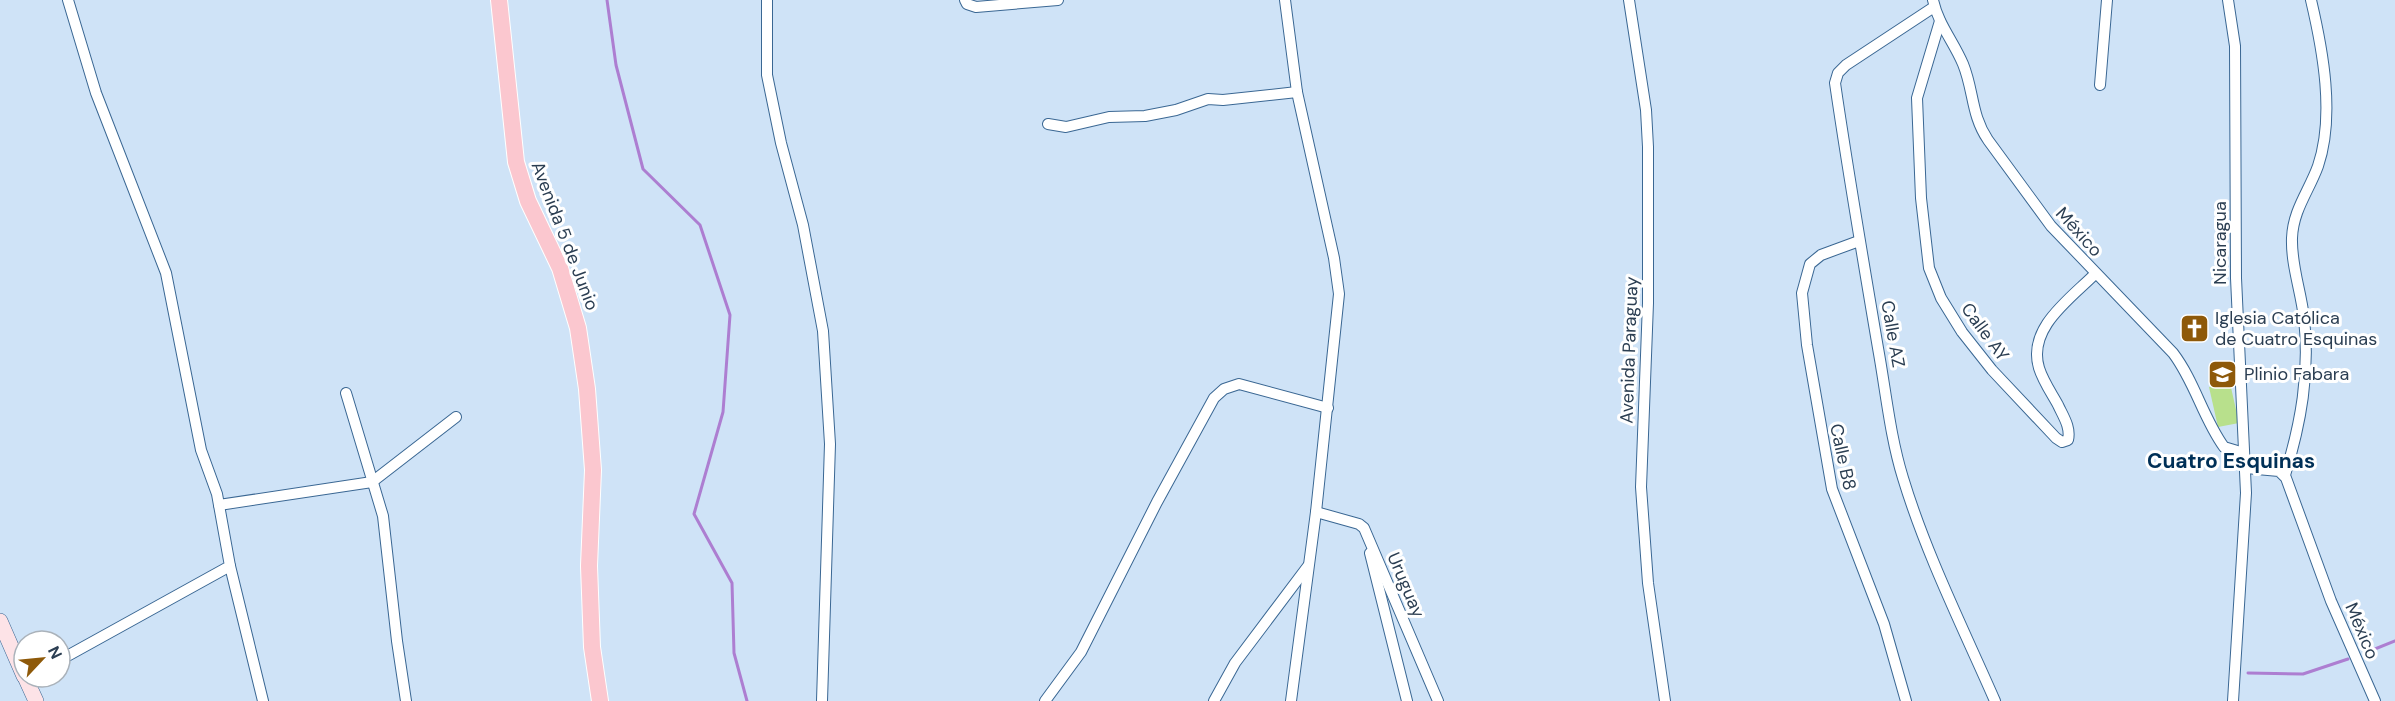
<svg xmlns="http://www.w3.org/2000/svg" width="2395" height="701" viewBox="0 0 2395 701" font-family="'DM Sans',sans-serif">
	<rect width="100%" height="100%" fill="#cfe3f7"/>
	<!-- green -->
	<polygon fill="#b8e08c" points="2230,383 2239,423 2218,427 2209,387"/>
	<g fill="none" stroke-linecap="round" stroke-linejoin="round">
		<!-- stream -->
		<g stroke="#ad7ed1" stroke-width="3">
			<polyline points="607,0 616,65 643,169 700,225 730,315 723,412 694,514 732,583 734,653 747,701"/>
			<polyline points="2365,653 2395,641"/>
			<polyline points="2248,673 2303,674 2348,659"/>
		</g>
		<defs>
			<g id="street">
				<polyline points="767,0 767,75 781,143 803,225 823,331 830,444 822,701"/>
				<polyline points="965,0 967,4 976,7 1058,0"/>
				<polyline points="1285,0 1297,92 1334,258 1339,294 1316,512 1291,701"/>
				<polyline points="1629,0 1646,110 1648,147 1648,303 1641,487 1648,583 1665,701"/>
				<path d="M1933,0C1938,24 1954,42 1963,64C1974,91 1971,115 1988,140L2051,226L2173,353C2195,382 2203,418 2224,447L2244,453"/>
				<polyline points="2228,0 2235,46 2236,278 2246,493 2233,701"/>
				<path d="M1934,7L1846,65L1838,73L1835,83C1848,172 1863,260 1878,348C1886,392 1890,436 1903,478C1926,554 1963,628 1995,701"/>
				<path d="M1940,21L1917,98L1921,198L1929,268L1941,298L1962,332L1992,370L2056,438L2062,442L2068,440C2071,427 2063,416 2058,405C2052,394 2043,381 2039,368C2027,328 2070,299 2095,274"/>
				<polyline points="2100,85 2107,0"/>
				<polyline points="1048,124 1066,127 1109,117 1145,116 1176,110 1208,99 1223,100 1297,92"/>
				<polyline points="1859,241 1821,255 1810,264 1802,293 1807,345 1832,489 1884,624 1906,701"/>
				<polyline points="346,393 383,516 397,641 406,701"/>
				<polyline points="2246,468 2279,471 2286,478 2331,601 2375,701"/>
				<path d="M2285,475C2301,423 2310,373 2304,318C2301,291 2291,265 2292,238C2293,210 2309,191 2318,166C2335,116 2323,51 2311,0"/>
				<polyline points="219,505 372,482 456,417"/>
				<polyline points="1316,512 1359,524 1364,528 1438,701"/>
				<polyline points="1370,553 1407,701"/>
				<polyline points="230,566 263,701"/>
				<polyline points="60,660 230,566 217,494 201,450 166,273 96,93 68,0"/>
				<polyline points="1045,701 1081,652 1157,502 1214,398 1224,389 1239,384 1328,408"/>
				<polyline points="1214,701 1235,663 1308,566"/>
			</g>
			<g id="secondary">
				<polyline points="0,621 24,676"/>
				<polyline points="25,677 36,701"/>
			</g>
			<polyline id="primary" points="499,0 516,162 528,201 560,268 578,328 587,389 593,470 589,566 592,647 600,701"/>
		</defs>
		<!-- street casing -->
		<use href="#street" stroke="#3a6793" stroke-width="12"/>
		<!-- secondary casing -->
		<use href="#secondary" stroke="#3a6793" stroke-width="16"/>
		<!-- primary casing -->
		<use href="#primary" stroke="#fff" stroke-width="18"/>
		<!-- street -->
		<use href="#street" stroke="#fff" stroke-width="10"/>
		<!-- secondary -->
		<use href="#secondary" stroke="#fde3e7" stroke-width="15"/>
		<!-- primary -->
		<use href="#primary" stroke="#fbc7cf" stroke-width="16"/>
	</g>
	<!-- icons -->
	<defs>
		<symbol id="church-square" viewBox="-11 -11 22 22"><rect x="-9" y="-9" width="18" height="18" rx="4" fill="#8e5909" stroke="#fff"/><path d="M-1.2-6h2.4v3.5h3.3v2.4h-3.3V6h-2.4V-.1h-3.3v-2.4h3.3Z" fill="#fff"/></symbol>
		<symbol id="school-square" viewBox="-11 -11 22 22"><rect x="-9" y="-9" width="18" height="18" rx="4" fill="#8e5909" stroke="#fff"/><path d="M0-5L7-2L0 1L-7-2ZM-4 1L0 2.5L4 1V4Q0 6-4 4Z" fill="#fff"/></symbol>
	</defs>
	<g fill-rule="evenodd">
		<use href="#church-square" x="2178" y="312" width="33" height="33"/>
		<use href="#school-square" x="2206" y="358" width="33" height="33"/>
	</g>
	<g text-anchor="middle" stroke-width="6" stroke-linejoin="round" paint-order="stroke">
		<!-- street labels -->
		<g font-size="18" fill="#2b3e52" stroke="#fff">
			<text transform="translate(2079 232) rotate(48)" y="6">México</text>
			<text transform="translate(565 236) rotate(69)" y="6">Avenida 5 de Junio</text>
			<text transform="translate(2220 243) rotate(-90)" y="6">Nicaragua</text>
			<text transform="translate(1985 332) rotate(54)" y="6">Calle AY</text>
			<text transform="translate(1893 334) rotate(80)" y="6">Calle AZ</text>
			<text transform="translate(1629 350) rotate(-88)" y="6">Avenida Paraguay</text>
			<text transform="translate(1843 457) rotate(78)" y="6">Calle B8</text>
			<text transform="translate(1406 585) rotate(67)" y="6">Uruguay</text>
			<text transform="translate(2362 631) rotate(67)" y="6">México</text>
		</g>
		<!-- poi labels -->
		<g font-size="18" fill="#2b3e52" stroke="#fff" text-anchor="start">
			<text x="2215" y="324">Iglesia Católica<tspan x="2215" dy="21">de Cuatro Esquinas</tspan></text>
			<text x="2244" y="380">Plinio Fabara</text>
		</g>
		<!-- quarter labels -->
		<g font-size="21" font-weight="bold" fill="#003057" stroke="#fff">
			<text x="2231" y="468">Cuatro Esquinas</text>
		</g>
	</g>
	<!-- north arrow -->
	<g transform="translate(42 659) rotate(64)"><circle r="28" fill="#ffffff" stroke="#aab2ba" stroke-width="1.5"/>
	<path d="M0-4.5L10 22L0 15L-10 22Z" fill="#8e5909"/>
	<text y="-9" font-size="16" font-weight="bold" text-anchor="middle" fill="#2b3e52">N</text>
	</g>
</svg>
